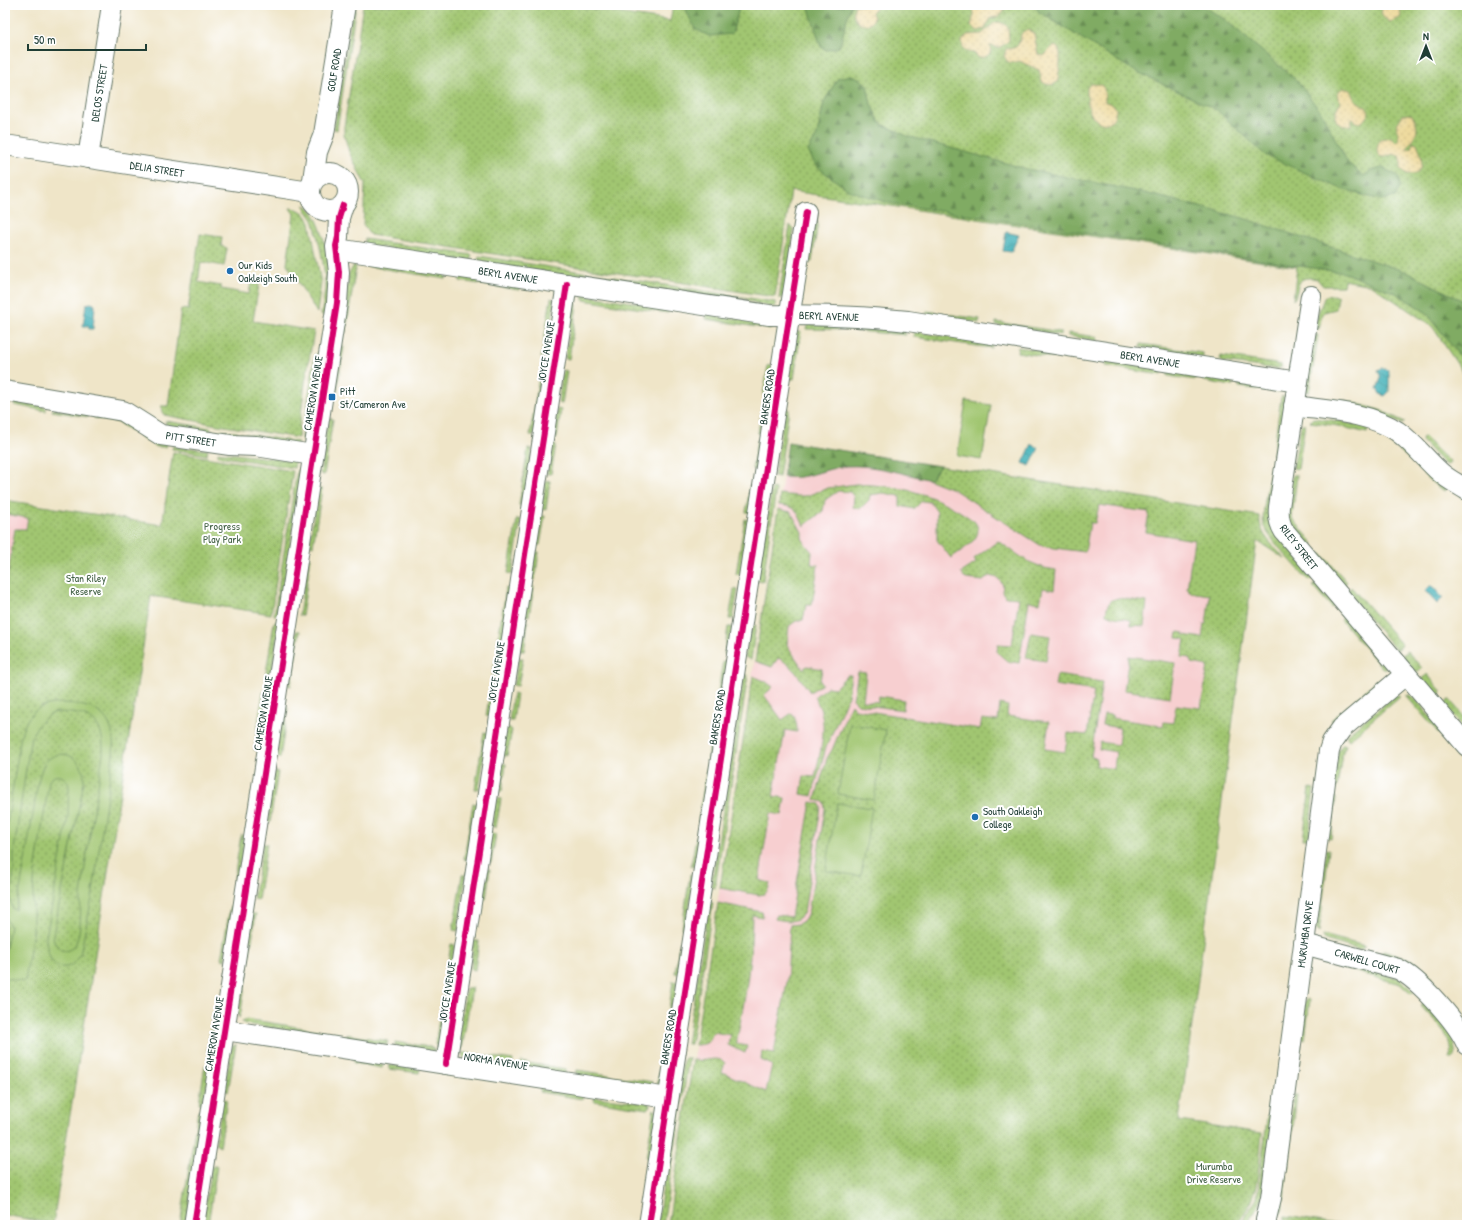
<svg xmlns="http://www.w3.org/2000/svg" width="1472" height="1230" viewBox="0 0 1472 1230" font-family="'Patrick Hand',sans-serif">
	<defs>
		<pattern id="green-dots" width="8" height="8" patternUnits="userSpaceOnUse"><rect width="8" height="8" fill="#a1c671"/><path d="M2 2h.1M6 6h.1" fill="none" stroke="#83a25e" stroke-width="1.8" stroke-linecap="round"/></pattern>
		<pattern id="forest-firs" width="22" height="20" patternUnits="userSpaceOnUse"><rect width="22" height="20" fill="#80ab63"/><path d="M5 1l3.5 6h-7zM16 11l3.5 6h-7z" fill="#688c52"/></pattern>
		<pattern id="sand-dots" width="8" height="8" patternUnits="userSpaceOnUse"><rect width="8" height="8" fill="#eeda9e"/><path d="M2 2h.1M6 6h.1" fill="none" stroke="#ccbc89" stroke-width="1.8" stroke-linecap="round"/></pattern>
		<pattern id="water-waves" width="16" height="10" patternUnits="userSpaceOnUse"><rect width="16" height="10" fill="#3eafb6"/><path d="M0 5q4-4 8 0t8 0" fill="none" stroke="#339095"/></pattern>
	</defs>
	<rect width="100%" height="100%" fill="#fff"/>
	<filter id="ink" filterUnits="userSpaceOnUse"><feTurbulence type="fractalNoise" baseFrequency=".025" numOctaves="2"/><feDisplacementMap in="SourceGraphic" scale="8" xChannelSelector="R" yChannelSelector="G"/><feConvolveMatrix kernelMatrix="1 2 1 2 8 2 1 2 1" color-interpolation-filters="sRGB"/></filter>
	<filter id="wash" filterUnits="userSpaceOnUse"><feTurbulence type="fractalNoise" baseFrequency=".012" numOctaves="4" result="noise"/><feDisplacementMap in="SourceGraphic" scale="16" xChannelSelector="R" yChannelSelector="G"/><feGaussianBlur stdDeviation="0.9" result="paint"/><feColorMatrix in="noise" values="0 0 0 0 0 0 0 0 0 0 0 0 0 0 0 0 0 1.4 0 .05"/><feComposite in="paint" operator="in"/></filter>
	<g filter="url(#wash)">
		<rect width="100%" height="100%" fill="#efe5c8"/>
		<!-- built -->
		<g fill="#f7cfd0">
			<polygon points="788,442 1260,516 1195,999 668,1225"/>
			<polygon points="5,500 30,504 5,681"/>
		</g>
		<!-- green -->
		<g fill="url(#green-dots)" stroke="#608252">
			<polygon points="353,5 356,5 337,130 334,129"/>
			<path d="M363,5H567L670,21L673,5H1467V379L1432,326L1371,285L1344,280L1343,286H1323L1317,279C1292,273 1301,293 1293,300L1297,267L791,191L775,297L370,235L363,225L365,184L349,152L344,134V127Z"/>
			<path d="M304,205C321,210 331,265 330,282C330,293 327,305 326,316L321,315C323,304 325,293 325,282C325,267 318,238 314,223C312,216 305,211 304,205Z"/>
			<path d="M290,208C301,209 306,213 310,223L321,283L317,313L287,264L294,214Z"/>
			<polygon points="817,222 818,222 812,262 808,262 813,228"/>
			<polygon points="790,225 794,230 785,296 782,298 779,298"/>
			<polygon points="200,234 222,237 221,246 227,248 224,266 201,262 198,282 221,286 221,289 249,294 252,277 260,278 253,321 314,331 305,383 298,438 212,424 164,415 161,406 168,406 181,309 188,310"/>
			<polygon points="365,239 472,255 470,261 366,245 364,243"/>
			<polygon points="479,256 775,302 776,306 770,307 756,303 743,298 697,296 478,262"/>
			<polygon points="364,261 447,273 446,279 361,265"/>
			<polygon points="354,265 356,266 346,332 340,331 349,274"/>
			<polygon points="460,277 519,285 519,290 460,281"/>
			<polygon points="582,295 668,307 668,313 583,300"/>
			<polygon points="1333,295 1338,297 1336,309 1324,312 1321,319 1319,329 1315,328 1318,313 1325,296"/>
			<polygon points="551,298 555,300 546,359 541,358"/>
			<polygon points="574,301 577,305 569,359 565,358"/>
			<polygon points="927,311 980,319 979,323 926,314"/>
			<polygon points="707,314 770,324 770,329 706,319"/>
			<polygon points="996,322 1061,332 1061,335 996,325"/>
			<polygon points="808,324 847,325 848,330 806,329"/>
			<polygon points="858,325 904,330 906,335 855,331 855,327"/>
			<polygon points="796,332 801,332 794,379 790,379 788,376"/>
			<polygon points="914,332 917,332 992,343 991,348 914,337"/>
			<polygon points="1068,333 1097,337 1097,341 1068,336"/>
			<polygon points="1315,335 1318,335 1309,393 1306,389"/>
			<polygon points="1141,344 1203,353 1203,357 1201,358 1140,347"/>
			<polygon points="339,347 344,347 336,396 332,395"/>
			<polygon points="1018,347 1053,352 1053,358 1017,352"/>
			<polygon points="315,354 320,355 306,441 304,442 302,440"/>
			<polygon points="1221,356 1276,364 1281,365 1282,367 1277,369 1222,362 1220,359"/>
			<polygon points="1106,360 1160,369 1162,371 1161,375 1105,366"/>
			<polygon points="768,365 772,366 769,396 763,396"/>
			<polygon points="563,370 567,371 562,404 558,403"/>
			<polygon points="1171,370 1195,374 1197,376 1196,380 1168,376 1168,372"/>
			<polygon points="1207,376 1233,382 1232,386 1203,381 1204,378"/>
			<polygon points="539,377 543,378 534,435 530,435"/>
			<polygon points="1239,383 1276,388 1278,392 1239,387"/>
			<polygon points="1282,396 1284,397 1285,401 1277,462 1272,461 1281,398"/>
			<polygon points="1344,400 1380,410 1405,422 1403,424 1344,403"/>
			<polygon points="17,401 44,406 46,408 46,411 14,405"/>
			<polygon points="762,405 766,405 762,434 758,433"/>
			<polygon points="53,409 88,414 88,417 52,411"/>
			<polygon points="557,409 561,410 557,438 553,438"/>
			<polygon points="785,409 789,409 779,477 774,476"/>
			<polygon points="95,416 114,417 166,443 166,447 157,447 117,422 94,418"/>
			<polygon points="328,418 333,419 324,475 320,474"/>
			<polygon points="1313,418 1340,421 1367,428 1368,430 1367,433 1338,426 1311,422 1310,421"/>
			<polygon points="165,421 211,428 210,436 166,427"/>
			<polygon points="1302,424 1305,424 1298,469 1293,468 1301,425"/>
			<polygon points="222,430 298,442 297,445 220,437"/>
			<polygon points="1423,437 1425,438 1450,462 1448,465 1444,464 1422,441"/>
			<polygon points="757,440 761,441 756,470 752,469"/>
			<path d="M1395,441L1445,486V491C1428,484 1410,456 1392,445Z"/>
			<polygon points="551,445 556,445 551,474 547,474"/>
			<polygon points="173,446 208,450 207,455 172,449"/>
			<polygon points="528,448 532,449 523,506 519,505"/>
			<polygon points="173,452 293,471 271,614 151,596 53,1224 5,1215 5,594 15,529 26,529 28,518 5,514 5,500 162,525"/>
			<polygon points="218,452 295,461 294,468 218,456"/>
			<path d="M940,466L1260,516C1258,534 1275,547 1285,559L1257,541L1179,1121L1262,1133C1260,1153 1259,1179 1253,1198C1250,1208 1241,1214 1239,1225H668L693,1059C703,1064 717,1054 725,1063L722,1072L766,1092L772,1065L761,1060L762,1051L774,1053L787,982L790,925L798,924L803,921L808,914L825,809L824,802L815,800L827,758L832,750L851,704L855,709L980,729L982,719L998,721L1000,704L1008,706L1007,716L1049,722L1045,749L1065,752L1068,733L1087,735L1094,691L1055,685L1057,675L1102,682L1091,757L1097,758L1096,766L1114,769L1116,752L1099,749L1100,742L1118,745L1120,728L1102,725L1104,714L1112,715V718L1163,726L1164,722L1173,723L1176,705L1201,708L1208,666L1191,663V658L1182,657L1185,639L1177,638L1178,632L1184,633V635L1202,638L1204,624H1206L1210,595L1189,592V589H1187L1194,540L1146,532L1149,512L1099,505L1095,523H1090L1085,552L1047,547L1040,545L953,489L930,480Z"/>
			<polygon points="297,470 302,470 279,615 274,615"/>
			<path d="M1270,471L1274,472L1269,515L1312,579L1309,581C1300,570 1267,537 1264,526C1261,516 1268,483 1270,471Z"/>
			<polygon points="1292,475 1297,475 1292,518 1314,544 1309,547 1290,525 1287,515"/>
			<polygon points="546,480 550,481 546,510 541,509"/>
			<path d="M856,484C903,486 935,493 974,521C988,537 961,550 951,558L937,540V512L930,502L922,501L914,509L900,506V496L883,493L870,495L869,500L860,509L853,507L854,497L850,492L838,491L825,500L823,511L804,526C796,510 798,507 779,505L780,494L797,496H806L828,488Z"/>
			<polygon points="750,485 754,486 750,513 746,512"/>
			<polygon points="772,488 776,489 763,581 757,580"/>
			<polygon points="318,489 322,489 313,546 309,545"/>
			<path d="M778,509L791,512L802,532V538L806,545L812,552L811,564L818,565L812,605H806L803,620L796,621L789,626L787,645L803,669L807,666L822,669L820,681L822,684L810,692C801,680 792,664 778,658L772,667L755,661Z"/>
			<polygon points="541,516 545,516 540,545 536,545"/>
			<polygon points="517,519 521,520 512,574 508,573"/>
			<polygon points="745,519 749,520 740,575 736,574"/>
			<polygon points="998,541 1027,561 1044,568 1056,570 1054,590 1043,588 1040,603 1029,601 1019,663 1007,661 997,652 998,644 1012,645 1019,598 1006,597 1002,592 1003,585 998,578 989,576 983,581 966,579 961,573 976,563 974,559"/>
			<polygon points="535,552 539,552 535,580 531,580"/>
			<polygon points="1322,554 1347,582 1344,585 1341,584 1319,559 1319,556"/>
			<polygon points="308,558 311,558 302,616 299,615"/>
			<polygon points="1316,584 1335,606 1332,608 1313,586"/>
			<polygon points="529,587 534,587 529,616 525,615"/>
			<polygon points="1351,587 1402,645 1399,649 1395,649 1348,593 1348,590"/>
			<polygon points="506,588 512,590 501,648 497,647"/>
			<polygon points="734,589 738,590 733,619 729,619"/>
			<path d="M1118,598L1147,602L1144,626L1131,625V620L1115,617L1106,614C1107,605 1109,600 1118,598Z"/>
			<polygon points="1344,617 1347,617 1384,662 1386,668 1384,670 1341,620"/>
			<polygon points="274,622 277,622 279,624 271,678 268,680 265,679"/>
			<polygon points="524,622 528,622 524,651 520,651"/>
			<polygon points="754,625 756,625 751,660 745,657 748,637"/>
			<polygon points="728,627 732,627 728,655 724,654"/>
			<polygon points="296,631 300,631 291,686 287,685"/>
			<polygon points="1031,633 1050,636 1046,661 1026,658"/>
			<polygon points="1407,651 1422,668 1418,671 1415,671 1403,657 1403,654"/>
			<polygon points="1129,656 1175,663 1170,697 1124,690"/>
			<polygon points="519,658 523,658 518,686 513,685"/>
			<polygon points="495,661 498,661 492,717 486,716"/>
			<polygon points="723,661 727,661 719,717 714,716"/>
			<polygon points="858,672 866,673 863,701 878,702 879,696 904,700 903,710 858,704 853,699"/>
			<polygon points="1427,674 1442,692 1438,696 1436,696 1422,680"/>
			<polygon points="744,675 748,675 715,888 711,887"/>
			<path d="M847,675H851L848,696L825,750L824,755L812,796L801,794L804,776L815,777C820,751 831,720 814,697L827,687L835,688Z"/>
			<path d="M753,676L765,681L773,687L764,695L782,720L792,713C796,719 797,724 797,732L785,730L784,736L773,796L785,798L782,815L770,813L759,880L770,883C768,890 768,894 759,895L720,888Z"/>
			<polygon points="1381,677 1383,678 1383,681 1336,722 1333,722 1331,720 1335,717"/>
			<polygon points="263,692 266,693 268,696 260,750 254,750"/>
			<polygon points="513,693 517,694 513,721 509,721"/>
			<polygon points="1396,695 1399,695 1399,697 1349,740 1347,738 1347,734"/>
			<polygon points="1409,695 1415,698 1452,743 1449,745 1406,696"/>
			<polygon points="1449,699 1467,720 1467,726 1465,728 1463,727 1445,707 1445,703"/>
			<polygon points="282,707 288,708 280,758 274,757"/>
			<polygon points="509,727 512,730 507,756 505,756 502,754 506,728"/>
			<polygon points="712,731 716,731 712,760 708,759"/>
			<polygon points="484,732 488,733 479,789 475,789"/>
			<polygon points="1343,744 1346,745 1342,754 1337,788 1333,787 1338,751"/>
			<polygon points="1456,749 1459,749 1467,758 1467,766 1453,751"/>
			<polygon points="501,763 506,764 502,791 499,792 497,790"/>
			<polygon points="707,766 710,766 704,824 698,823"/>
			<polygon points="274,772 278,772 270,823 267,822"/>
			<polygon points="1310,788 1314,789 1309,838 1307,839 1303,839"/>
			<polygon points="1333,797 1336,798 1331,838 1326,837"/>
			<polygon points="498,798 501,799 496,828 492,826 495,799"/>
			<path d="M811,802L820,804L821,807L804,912C797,924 788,921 775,919L777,915L791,917Z"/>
			<polygon points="473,803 477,804 469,861 464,859"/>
			<polygon points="490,834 496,834 491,863 486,861"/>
			<polygon points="241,835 245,836 236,891 232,890"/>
			<polygon points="696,837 701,837 695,867 691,866"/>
			<polygon points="263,844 267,844 258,900 253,899"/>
			<polygon points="1326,849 1329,850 1319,933 1316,929"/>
			<polygon points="486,869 490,869 486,899 481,898"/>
			<polygon points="690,874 694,875 686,930 682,928"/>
			<polygon points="462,875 466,875 458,931 453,930"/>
			<polygon points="709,902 713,903 691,1044 687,1044"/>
			<path d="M718,903L762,912L763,915L762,917L752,915C752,959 745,1001 736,1044L747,1046L745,1053L728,1045L730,1035L713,1032C710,1042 707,1045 695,1045Z"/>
			<polygon points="230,907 234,909 225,960 221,959"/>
			<polygon points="252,914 256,914 241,1012 239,1018 236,1010"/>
			<polygon points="1323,935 1365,946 1362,949 1359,950 1325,940 1323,937"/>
			<polygon points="473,941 479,941 475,970 471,969"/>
			<polygon points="451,944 455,945 449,982 445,982"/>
			<polygon points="679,945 683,946 679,974 675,973"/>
			<path d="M1384,951C1406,956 1417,961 1433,978L1429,981L1412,966L1383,956L1382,953Z"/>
			<polygon points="1322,959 1399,978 1414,992 1411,994 1400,984 1320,962"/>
			<polygon points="673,981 677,982 671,1035 665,1034"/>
			<polygon points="466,988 472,988 462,1049 459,1048 457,1046"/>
			<polygon points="443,995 447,996 441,1043 439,1045 435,1045"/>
			<polygon points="1307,999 1310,1000 1305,1039 1302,1038 1305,1001"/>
			<path d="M1424,1001C1438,1018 1457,1034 1455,1057L1453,1059H1450C1454,1036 1434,1021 1420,1005Z"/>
			<polygon points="213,1013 217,1014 211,1051 207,1051"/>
			<polygon points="246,1019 323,1031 323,1035 245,1024 242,1022"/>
			<polygon points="345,1034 388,1041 387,1045 345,1039"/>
			<polygon points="395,1042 430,1047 435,1050 428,1053 395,1046"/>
			<polygon points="664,1042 668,1043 663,1081 657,1085"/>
			<polygon points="236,1044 228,1092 224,1090 231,1048"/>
			<polygon points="461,1053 467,1053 513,1060 512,1066 466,1059 462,1056"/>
			<polygon points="685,1058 689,1058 663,1225 657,1225 683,1061"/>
			<polygon points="354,1059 383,1064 382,1068 354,1063"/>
			<polygon points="521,1062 566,1069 566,1072 563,1074 520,1068"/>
			<polygon points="205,1065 211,1067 203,1103 199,1103"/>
			<polygon points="390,1065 420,1069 419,1073 389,1069"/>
			<polygon points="577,1070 653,1082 651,1087 576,1076"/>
			<polygon points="540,1088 583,1094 582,1099 540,1092"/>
			<polygon points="1294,1095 1297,1095 1288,1168 1285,1167"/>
			<polygon points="595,1097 649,1103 651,1106 647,1109 594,1101"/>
			<polygon points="227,1099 220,1147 215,1144 223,1100"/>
			<path d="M1269,1104H1273L1274,1108L1263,1196L1259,1206L1248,1222L1243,1223C1244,1213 1253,1207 1257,1198Z"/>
			<polygon points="654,1109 658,1113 650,1158 646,1158"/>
			<polygon points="198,1110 203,1110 186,1225 180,1225"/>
			<polygon points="214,1166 217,1166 208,1225 202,1225 211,1168"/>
			<polygon points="1284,1175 1287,1176 1282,1213 1280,1212 1278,1207"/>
			<path d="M1285,1216L1292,1217L1342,1225C1324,1225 1302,1228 1285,1219Z"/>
		</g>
		<!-- forest -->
		<g fill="url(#forest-firs)" stroke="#50744c">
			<polygon points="686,5 740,5 732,34 709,36 695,29 686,10"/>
			<path d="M808,5H852C845,18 845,32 839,47L827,50L821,47Z"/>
			<polygon points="1034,5 1202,5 1224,19 1296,80 1321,112 1348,163 1364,176 1373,170 1383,168 1398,176 1400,187 1395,197 1381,200 1344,190 1265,155 1217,110 1133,70 1039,12"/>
			<polygon points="851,75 859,78 867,85 871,104 880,123 907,136 1027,169 1145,193 1243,218 1407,272 1467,303 1467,366 1427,313 1396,293 1345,273 889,203 848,190 816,166 808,151 817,135 824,102 838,78"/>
			<path d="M788,442L940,466L930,480C905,474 871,464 846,466C822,469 808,480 783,477Z"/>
		</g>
		<!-- sand -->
		<g fill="url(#sand-dots)" stroke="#868c69">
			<path d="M855,5H879L872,12L874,18C871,25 867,25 860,24C854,19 852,13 855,5Z"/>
			<path d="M972,5H1005C1005,14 1000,17 991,18L985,29L978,31L971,26L974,14Z"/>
			<polygon points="1383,5 1411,5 1408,10 1400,10 1401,15 1400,18 1390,22 1384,18 1381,14"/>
			<path d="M999,22L1004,24L1008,27L1009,40L1005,44L998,48L993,46H990L991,52C988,56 984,58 979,58L974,53C966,52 962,50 962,41L967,35L982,34L994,23Z"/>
			<path d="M1027,30L1034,33L1038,54L1044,56C1047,53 1048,50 1051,48C1066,39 1058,75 1058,80C1054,87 1048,85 1042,82L1039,70L1019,61L1011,63L1007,61L1004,56L1006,49C1009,48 1013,49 1016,47C1023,41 1017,32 1027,30Z"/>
			<path d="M1090,84C1107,84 1104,88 1105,102L1110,103L1116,108C1116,121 1106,129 1095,119C1087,112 1087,98 1087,88Z"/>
			<path d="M1343,88L1351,90C1353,93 1353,96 1355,99C1360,107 1379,106 1361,123L1356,122L1354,119L1352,118L1351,125L1344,126L1336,121V110L1340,102C1336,96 1336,92 1343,88Z"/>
			<path d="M1407,114L1412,115C1418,123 1419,133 1412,141C1409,144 1408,144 1407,149L1411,148L1413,142L1417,143C1422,155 1428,176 1407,174L1401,169V158L1399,156C1390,152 1390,157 1384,157C1374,157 1377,145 1380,139L1391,137L1394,141H1398C1401,128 1390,132 1403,115Z"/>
		</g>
		<!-- pitch -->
		<g fill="#a1c671" stroke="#608252" fill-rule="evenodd">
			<polygon points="966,401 991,405 982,460 957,456"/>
			<path d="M65,703C101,706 116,718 113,755L92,898L80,955C76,961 73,966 66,967C50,970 46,948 46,937L68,817L69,786C67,776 55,771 49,781L35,872L33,894V930L25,981L5,978V953L10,926L5,917V837L21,735C29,710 39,704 65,703ZM56,712C89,713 104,718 103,754C96,801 87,848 81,895C80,911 82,928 76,943C72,951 62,954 57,946C54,942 53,939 53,935L84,782C84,774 83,766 76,760C67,751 52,753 45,763C38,774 36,795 34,808C28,842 23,876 16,910L13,909L10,900L14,870V850L30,742C34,728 42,717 56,712Z"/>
			<polygon points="850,724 886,730 874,800 838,794"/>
			<polygon points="837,803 872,808 861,876 826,871"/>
		</g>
		<!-- water -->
		<g fill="url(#water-waves)" stroke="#2e7675">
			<polygon points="1006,232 1019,235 1011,252 1003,251"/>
			<polygon points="91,303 94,304 95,306 93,329 89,329 88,326 83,326 86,304"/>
			<polygon points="1382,368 1388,370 1389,373 1389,392 1385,396 1380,394 1377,389 1381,378 1378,370"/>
			<polygon points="1032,444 1039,448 1030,466 1023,463"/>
			<polygon points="1431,585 1443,598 1437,604 1425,591"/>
		</g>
	</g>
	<g filter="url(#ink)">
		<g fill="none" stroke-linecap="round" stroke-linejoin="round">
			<defs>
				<g id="minor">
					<polyline points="5,145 310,192"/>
					<polyline points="88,158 112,5"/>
					<circle cx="329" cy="192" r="19"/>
					<polyline points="313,180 317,152 324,134 345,5"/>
					<path d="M337,249L769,315C816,315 862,316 908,321L1298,382"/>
					<path d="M1311,296L1279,507C1278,516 1279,523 1284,531L1467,746"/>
					<polyline points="5,391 123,411 161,435 230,445 256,446 313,455"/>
					<path d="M1294,406C1328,411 1368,412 1397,431C1414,443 1426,460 1441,473C1449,480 1458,484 1467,490"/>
					<path d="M1304,944L1398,969C1419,979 1459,1024 1467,1045"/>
					<polyline points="225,1030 668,1098"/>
					<polyline points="446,1064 567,284"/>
					<polyline points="194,1225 337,303 339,272 336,246 338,237 339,218 343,205"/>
					<polyline points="649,1225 787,331 806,212"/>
					<polyline points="1266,1225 1266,1219 1271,1198 1329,751 1332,742 1342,728 1406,674"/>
				</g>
			</defs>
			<!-- minor casing -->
			<use href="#minor" stroke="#687868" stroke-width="22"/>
			<!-- minor -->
			<use href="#minor" stroke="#fff" stroke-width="20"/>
			<defs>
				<g id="cycleway">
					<polyline points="446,1064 567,284"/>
					<polyline points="194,1225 337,303 339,272 336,246 338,237 339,218 343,205"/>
					<polyline points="649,1225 787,331 806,212"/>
				</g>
			</defs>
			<!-- cycleway casing -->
			<use href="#cycleway" stroke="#fff" stroke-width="8"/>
			<!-- cycleway -->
			<use href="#cycleway" stroke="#d6006c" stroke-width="6"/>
		</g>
	</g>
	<!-- markers -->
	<g fill="#1f6fb2" stroke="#fff" stroke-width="1.5">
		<circle cx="230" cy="271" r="4"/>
		<rect x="328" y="393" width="8" height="8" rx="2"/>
		<circle cx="975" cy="817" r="4"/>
	</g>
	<g text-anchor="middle" stroke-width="4" stroke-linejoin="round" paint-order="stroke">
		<!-- street labels -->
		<g font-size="11" fill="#1f3d34" stroke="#fff">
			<text transform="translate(334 70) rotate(-81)" y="4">GOLF ROAD</text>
			<text transform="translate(99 93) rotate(-81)" y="4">DELOS STREET</text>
			<text transform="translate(157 169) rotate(9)" y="4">DELIA STREET</text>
			<text transform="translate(508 275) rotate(9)" y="4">BERYL AVENUE</text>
			<text transform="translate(829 316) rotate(2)" y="4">BERYL AVENUE</text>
			<text transform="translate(546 352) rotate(-81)" y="4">JOYCE AVENUE</text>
			<text transform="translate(1150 359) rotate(9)" y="4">BERYL AVENUE</text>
			<text transform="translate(313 393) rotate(-81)" y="4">CAMERON AVENUE</text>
			<text transform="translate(767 397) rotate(-82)" y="4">BAKERS ROAD</text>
			<text transform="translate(191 439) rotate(9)" y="4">PITT STREET</text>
			<text transform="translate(1299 547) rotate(52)" y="4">RILEY STREET</text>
			<text transform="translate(496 672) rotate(-81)" y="4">JOYCE AVENUE</text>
			<text transform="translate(263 713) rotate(-81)" y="4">CAMERON AVENUE</text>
			<text transform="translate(717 717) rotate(-81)" y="4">BAKERS ROAD</text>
			<text transform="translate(1305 934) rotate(-83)" y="4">MURUMBA DRIVE</text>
			<text transform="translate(1367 961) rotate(16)" y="4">CARWELL COURT</text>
			<text transform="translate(447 992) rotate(-81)" y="4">JOYCE AVENUE</text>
			<text transform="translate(214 1034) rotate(-81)" y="4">CAMERON AVENUE</text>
			<text transform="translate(668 1037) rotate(-81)" y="4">BAKERS ROAD</text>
			<text transform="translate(496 1061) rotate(9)" y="4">NORMA AVENUE</text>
		</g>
		<!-- poi labels -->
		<g font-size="11" fill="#1f3d34" stroke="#fff" text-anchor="start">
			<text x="238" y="269">Our Kids<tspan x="238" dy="13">Oakleigh South</tspan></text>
			<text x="340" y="395">Pitt<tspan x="340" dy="13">St/Cameron Ave</tspan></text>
			<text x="983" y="815">South Oakleigh<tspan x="983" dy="13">College</tspan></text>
		</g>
		<!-- park labels -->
		<g font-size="11" fill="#405f43" stroke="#fff">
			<text x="222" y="530">Progress<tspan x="222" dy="13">Play Park</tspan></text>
			<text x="86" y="582">Stan Riley<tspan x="86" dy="13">Reserve</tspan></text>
			<text x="1214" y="1170">Murumba<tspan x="1214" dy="13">Drive Reserve</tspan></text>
		</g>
	</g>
	<!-- margin -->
	<rect width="1472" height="1230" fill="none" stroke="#fff" stroke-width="20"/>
	<!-- north arrow -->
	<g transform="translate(1426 46)" stroke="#ffffff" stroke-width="3" paint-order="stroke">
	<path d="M0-3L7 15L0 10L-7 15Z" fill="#1f3d34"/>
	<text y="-6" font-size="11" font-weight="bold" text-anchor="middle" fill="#1f3d34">N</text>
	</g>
	<!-- scale -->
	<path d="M28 44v6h118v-6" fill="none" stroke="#1f3d34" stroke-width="2"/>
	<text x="34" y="44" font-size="12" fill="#1f3d34" stroke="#ffffff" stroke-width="3" paint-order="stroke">50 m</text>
</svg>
